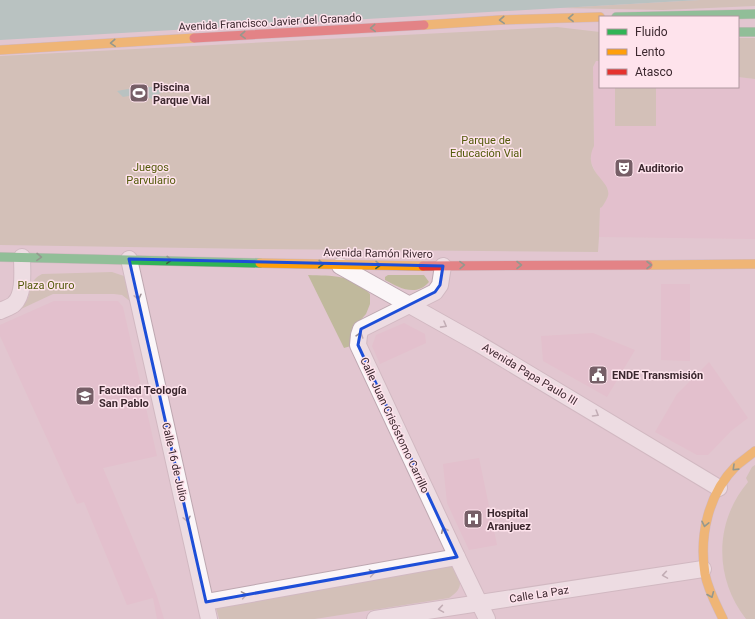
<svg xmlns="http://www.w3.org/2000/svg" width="755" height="619" viewBox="0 0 755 619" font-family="Roboto,sans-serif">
	<rect width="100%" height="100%" fill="#e2c6d0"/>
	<!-- built -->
	<g fill="#e5b8c9">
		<polygon points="596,61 600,61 600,87 738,87 738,77 755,79 755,239 599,237 600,207 602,207 608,196 608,190 596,173 591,162 590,153 594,146 593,67"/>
		<polygon points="661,284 690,284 690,361 661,360"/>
		<polygon points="54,301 118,301 123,307 157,456 103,468 157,596 164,619 157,619 153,598 127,605 84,502 77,504 0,336 0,325"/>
		<polygon points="404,323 425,334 426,343 380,364 372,346 376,335"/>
		<polygon points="593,333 635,350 607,397 543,361 541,336"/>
		<polygon points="709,362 748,418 731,431 708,455 697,455 655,432 677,394"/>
		<polygon points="479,458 497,545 469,550 447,503 443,464"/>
	</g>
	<!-- green -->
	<g fill="#c0b99c">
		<polygon points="700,0 755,0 755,6 663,10 560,8"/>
		<path d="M557,27L600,32V61H596L593,67L594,146C581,172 612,180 608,196C607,199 604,204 602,207L600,208L599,237L598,252L260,249L0,245V56Z"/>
		<polygon points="738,38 755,38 755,79 738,77"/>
		<rect x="615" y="87" width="41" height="39"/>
		<path d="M112,272L124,276L131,302L122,295L114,294H53L21,309C23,305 26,302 28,298C32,287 30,280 42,274Z"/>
		<path d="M308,275C332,276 353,274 370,294V304L366,314L356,325L351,346L344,348Z"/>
		<path d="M388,275H424L429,282C416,297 399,288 385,280V277Z"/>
		<path d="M755,465V619H746C714,578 714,522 748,482L746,478L752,467Z"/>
		<path d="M453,563C460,579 466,587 449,598L315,619H219L215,604Z"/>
	</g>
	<!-- water -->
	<g fill="#87bcaf">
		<polygon points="0,0 700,0 0,40"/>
		<polygon points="139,87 155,87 162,92 152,99 139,94 123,97 117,91"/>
	</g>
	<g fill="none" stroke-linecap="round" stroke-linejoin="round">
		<defs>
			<g id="street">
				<polyline points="129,259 209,619"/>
				<polyline points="340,266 479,344 719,488"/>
				<polyline points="443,266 440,285 435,292 361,329 359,335 358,345 457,557 487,619"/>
				<path d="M0,311C4,309 11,307 14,304C25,294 22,270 22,257"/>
				<polyline points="206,602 457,557"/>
				<polyline points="375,619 703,569"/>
			</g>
			<g id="fast">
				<polyline points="616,17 755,14"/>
				<polyline points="738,32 755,32"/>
				<polyline points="0,257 260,263"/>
			</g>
			<g id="slow">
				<polyline points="424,25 500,20 600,17"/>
				<polyline points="0,50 194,38"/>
				<polyline points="260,263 423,266"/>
				<polyline points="648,265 755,264"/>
				<path d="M723,619C716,604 708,590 705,574C699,536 708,494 736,466C742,461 749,456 755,451"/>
			</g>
			<g id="jam">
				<polyline points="194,38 424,25"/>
				<polyline points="423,266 648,265"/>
			</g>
		</defs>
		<!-- street casing -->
		<use href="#street" stroke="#bda7b0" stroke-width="18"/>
		<!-- fast casing -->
		<use href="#fast" stroke="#bda7b0" stroke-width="10"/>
		<!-- slow casing -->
		<use href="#slow" stroke="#bda7b0" stroke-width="10"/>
		<!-- jam casing -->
		<use href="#jam" stroke="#bda7b0" stroke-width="10"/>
		<!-- street -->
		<use href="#street" stroke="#fbf6f8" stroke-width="16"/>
		<!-- fast -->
		<use href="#fast" stroke="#30b455" stroke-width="9"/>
		<!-- slow -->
		<use href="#slow" stroke="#ff9f0a" stroke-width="9"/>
		<!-- jam -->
		<use href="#jam" stroke="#e5322d" stroke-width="9"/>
	</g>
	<!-- one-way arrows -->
	<defs><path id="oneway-chevron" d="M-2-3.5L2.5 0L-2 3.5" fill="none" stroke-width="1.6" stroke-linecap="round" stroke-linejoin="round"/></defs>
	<g stroke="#37603e">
		<use href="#oneway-chevron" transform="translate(571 18) rotate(179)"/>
		<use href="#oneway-chevron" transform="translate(502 20) rotate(177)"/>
		<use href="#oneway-chevron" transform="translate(373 28) rotate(177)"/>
		<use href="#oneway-chevron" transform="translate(243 35) rotate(177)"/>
		<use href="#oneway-chevron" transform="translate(113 43) rotate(177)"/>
		<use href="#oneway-chevron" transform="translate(39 257) rotate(1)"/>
		<use href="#oneway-chevron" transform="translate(169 260) rotate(2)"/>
		<use href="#oneway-chevron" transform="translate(321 264) rotate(2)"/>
		<use href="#oneway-chevron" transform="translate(378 265) rotate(1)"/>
		<use href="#oneway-chevron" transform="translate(462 265) rotate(-1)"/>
		<use href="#oneway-chevron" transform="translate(519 265)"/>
		<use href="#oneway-chevron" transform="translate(649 265)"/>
		<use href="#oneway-chevron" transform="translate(735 468) rotate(136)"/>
		<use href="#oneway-chevron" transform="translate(705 524) rotate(102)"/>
		<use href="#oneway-chevron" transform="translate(711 595) rotate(67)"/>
	</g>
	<g stroke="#9c8f94">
		<use href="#oneway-chevron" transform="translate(138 297) rotate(77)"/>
		<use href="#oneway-chevron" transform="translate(444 325) rotate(29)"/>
		<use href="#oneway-chevron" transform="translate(360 335) rotate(-73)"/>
		<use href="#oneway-chevron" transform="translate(596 414) rotate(31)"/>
		<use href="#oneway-chevron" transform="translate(187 519) rotate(77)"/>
		<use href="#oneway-chevron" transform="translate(444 530) rotate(-115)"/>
		<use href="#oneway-chevron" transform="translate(372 573) rotate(-10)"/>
		<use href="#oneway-chevron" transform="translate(665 575) rotate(171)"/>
		<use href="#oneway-chevron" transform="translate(244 595) rotate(-10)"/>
		<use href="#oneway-chevron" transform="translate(441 609) rotate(171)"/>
	</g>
	<!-- marked area -->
	<path d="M0 0H755V619H0ZM129,259L443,266L440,285L435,292L361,329L358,345L457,557L206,602Z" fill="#e2c6d0" fill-opacity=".55" fill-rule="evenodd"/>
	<path fill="none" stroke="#1d4ed8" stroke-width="3" stroke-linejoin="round" d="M129,259L443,266L440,285L435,292L361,329L358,345L457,557L206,602Z"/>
	<!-- icons -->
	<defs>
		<symbol id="stadium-square" viewBox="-11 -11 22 22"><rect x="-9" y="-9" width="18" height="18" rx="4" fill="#765f67" stroke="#fee3ec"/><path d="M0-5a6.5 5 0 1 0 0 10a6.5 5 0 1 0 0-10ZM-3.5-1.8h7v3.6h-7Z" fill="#fff"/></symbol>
		<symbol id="theatre-square" viewBox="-11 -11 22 22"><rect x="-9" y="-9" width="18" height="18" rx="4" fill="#765f67" stroke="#fee3ec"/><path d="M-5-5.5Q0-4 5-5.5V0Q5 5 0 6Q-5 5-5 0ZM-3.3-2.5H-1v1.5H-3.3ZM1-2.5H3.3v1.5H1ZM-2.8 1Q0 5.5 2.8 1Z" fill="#fff"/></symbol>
		<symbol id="civic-square" viewBox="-11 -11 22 22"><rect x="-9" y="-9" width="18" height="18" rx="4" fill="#765f67" stroke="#fee3ec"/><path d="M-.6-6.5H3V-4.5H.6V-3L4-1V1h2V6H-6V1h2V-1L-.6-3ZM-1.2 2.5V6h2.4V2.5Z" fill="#fff"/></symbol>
		<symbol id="university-square" viewBox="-11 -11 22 22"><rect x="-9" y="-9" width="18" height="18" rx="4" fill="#765f67" stroke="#fee3ec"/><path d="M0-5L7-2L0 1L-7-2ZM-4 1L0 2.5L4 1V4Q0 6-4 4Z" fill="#fff"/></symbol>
		<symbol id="hospital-square" viewBox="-11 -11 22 22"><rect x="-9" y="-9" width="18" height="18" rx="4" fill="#765f67" stroke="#fee3ec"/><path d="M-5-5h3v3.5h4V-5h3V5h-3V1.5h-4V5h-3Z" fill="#fff"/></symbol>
	</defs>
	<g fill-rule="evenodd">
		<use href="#stadium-square" x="128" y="82" width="22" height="22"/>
		<use href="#theatre-square" x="613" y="157" width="22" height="22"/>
		<use href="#civic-square" x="587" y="364" width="22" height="22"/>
		<use href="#university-square" x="74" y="385" width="22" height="22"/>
		<use href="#hospital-square" x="462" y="508" width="22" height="22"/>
	</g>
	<g text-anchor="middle" stroke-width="3" stroke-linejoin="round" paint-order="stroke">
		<!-- street labels -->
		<g font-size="11" fill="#3c282f" stroke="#fee3ec">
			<text transform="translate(270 22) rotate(-3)" y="4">Avenida Francisco Javier del Granado</text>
			<text transform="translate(378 253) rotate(1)" y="4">Avenida Ramón Rivero</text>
			<text transform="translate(530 374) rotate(31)" y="4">Avenida Papa Paulo III</text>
			<text transform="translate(395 425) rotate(65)" y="4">Calle Juan Crisóstomo Carrillo</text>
			<text transform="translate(175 462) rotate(77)" y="4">Calle 16 de Julio</text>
			<text transform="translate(539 594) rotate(-9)" y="4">Calle La Paz</text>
		</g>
		<!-- poi labels -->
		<g font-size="11" font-weight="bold" fill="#3c282f" stroke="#fee3ec" text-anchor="start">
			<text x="153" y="91">Piscina<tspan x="153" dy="13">Parque Vial</tspan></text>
			<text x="638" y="172">Auditorio</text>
			<text x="612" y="379">ENDE Transmisión</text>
			<text x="99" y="394">Facultad Teología<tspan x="99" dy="13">San Pablo</tspan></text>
			<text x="487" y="517">Hospital<tspan x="487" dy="13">Aranjuez</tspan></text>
		</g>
		<!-- park labels -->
		<g font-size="11" fill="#545b0b" stroke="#fee3ec">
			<text x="486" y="144">Parque de<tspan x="486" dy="13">Educación Vial</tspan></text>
			<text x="151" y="171">Juegos<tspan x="151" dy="13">Parvulario</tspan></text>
			<text x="46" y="289">Plaza Oruro</text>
		</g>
	</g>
	<!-- legend -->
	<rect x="599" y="16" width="140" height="72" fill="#fee3ec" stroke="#b098a0"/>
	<rect x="607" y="29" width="20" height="6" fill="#30b455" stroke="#b098a0"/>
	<text x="635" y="36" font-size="12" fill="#3c282f">Fluido</text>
	<rect x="607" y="49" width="20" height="6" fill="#ff9f0a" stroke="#b098a0"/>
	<text x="635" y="56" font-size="12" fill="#3c282f">Lento</text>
	<rect x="607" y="69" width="20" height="6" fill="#e5322d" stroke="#b098a0"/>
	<text x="635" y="76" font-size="12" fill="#3c282f">Atasco</text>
</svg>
